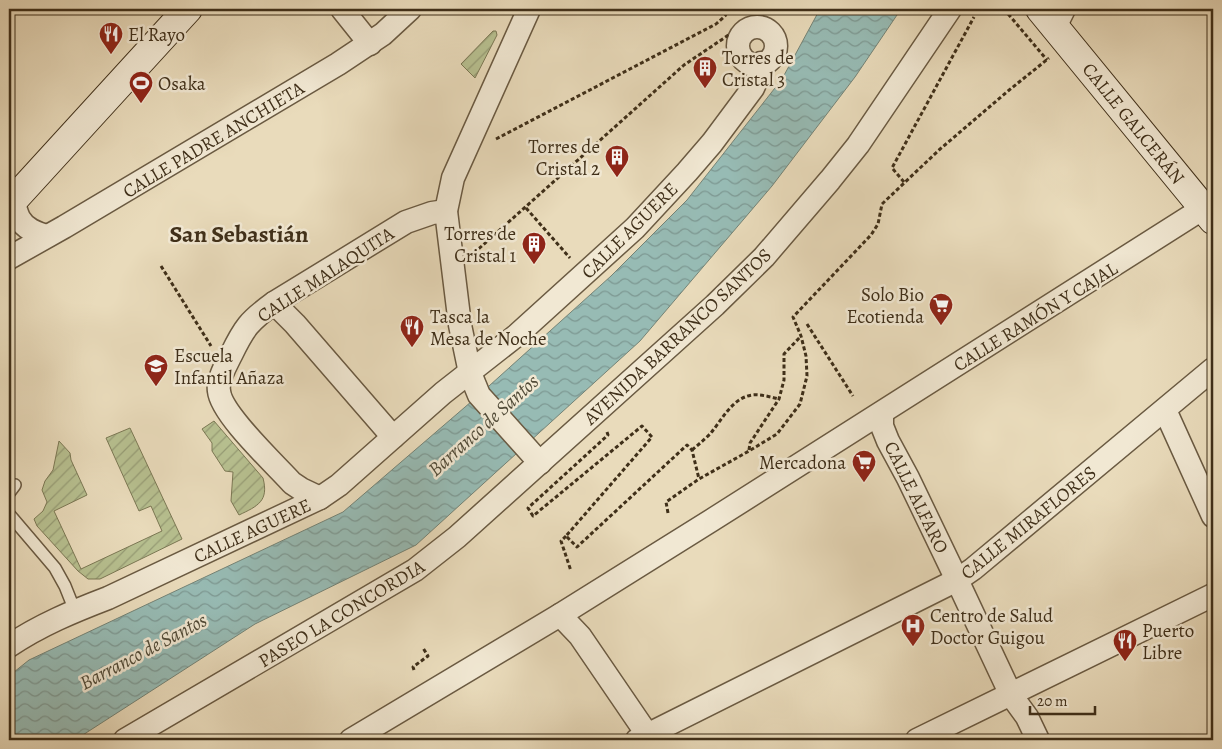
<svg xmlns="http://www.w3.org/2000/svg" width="1222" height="749" viewBox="0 0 1222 749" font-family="Alegreya,serif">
	<defs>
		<pattern id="garden-furrows" width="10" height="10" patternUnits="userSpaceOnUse" patternTransform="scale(1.25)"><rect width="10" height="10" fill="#b7c090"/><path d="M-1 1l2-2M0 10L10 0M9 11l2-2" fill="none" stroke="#969c75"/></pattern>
		<pattern id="water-waves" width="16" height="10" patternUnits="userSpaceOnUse" patternTransform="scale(1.25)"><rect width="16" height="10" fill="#97bbb4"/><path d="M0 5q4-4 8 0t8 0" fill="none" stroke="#7d9892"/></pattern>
	</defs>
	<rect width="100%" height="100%" fill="#e9dbbb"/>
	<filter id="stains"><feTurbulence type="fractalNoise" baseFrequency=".004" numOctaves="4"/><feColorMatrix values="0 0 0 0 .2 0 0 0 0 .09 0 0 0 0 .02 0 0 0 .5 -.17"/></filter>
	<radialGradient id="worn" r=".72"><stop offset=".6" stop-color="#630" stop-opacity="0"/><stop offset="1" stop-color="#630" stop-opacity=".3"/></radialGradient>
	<!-- garden -->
	<g fill="url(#garden-furrows)" stroke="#7b7854">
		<polygon points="493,31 496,31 497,35 475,78 461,64"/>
		<path d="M214,421L263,478C269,501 258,506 239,515L231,501L233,472L225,471L212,451V443L202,429Z"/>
		<polygon points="130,428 182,539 100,579 88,579 78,571 37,526 34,519 43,511 47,502 42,490 45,481 53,470 59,441 70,453 71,460 87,495 54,511 81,569 162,531 151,506 139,511 106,438"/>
	</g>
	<!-- water -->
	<polygon fill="url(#water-waves)" stroke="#748376" points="820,9 889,9 897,15 855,77 772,186 640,341 416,545 255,624 75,740 9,740 9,676 29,660 343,512 479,395 611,276 687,200 782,79"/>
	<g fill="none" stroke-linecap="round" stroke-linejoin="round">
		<defs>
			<g id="lane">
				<polyline points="9,493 15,485"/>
				<polyline points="9,514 55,568 65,586 75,611"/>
			</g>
			<g id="street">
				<polyline points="342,9 370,44"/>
				<polyline points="529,9 453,178 446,211 460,325 470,373 479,395 540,463"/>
				<polyline points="1055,27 1064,9"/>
				<circle cx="757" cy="46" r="19"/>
				<path d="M9,195C15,202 15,210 19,218C25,229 36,233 47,236"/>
				<polyline points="9,258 64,227 338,64 383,34 410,9"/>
				<polyline points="274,303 295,324 393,437"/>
				<polyline points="1165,410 1213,516"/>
				<polyline points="882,413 882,426 888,441 908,478 957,580 1011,695 1027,717 1038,740"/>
				<path d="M320,498L301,489L292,483C275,464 221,414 219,391C217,380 226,365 231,355C244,328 249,321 274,303L406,222L432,213L446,211"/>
				<polyline points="560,615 580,636 651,740"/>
				<path d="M9,646C40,625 74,611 108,598L320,498L339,485L443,393L517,335L635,228L687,172L712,143L753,88L759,75L761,63"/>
				<polyline points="125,740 415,570 457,537 715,305 764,257 830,180 858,145 950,9"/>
				<polyline points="351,740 560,615 712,520 1213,202"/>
				<polyline points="637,740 957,580 973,569 1213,369"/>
				<polyline points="917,740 1213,595"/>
			</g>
			<g id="secondary">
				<polyline points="1040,9 1213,220"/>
				<polyline points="9,205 188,9"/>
			</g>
		</defs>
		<!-- lane casing -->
		<use href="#lane" stroke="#6a5a42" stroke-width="14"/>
		<!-- street casing -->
		<use href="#street" stroke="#6a5a42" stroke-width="25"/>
		<!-- secondary casing -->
		<use href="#secondary" stroke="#3f2f19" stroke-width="30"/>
		<!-- path -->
		<g stroke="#3f2f19" stroke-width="3" stroke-dasharray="4 2.5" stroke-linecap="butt">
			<polyline points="1004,9 1047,60"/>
			<polyline points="496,139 716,24 725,16 729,9"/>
			<polyline points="904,182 892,168 974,17"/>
			<polyline points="526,208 570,258"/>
			<polyline points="474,253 684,65 730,34"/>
			<polyline points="161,266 211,346"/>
			<polyline points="807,324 853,396"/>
			<polyline points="607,432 608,435 528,508 533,516 642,426 652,437 566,536 577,547 687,445 692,450 699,479"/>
			<path d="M692,450C698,445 704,440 710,434C722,420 732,398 752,395C761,394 770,397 779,399"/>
			<polyline points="749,450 750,443 779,399 784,380 784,354 801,336"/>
			<polyline points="668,513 666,502 699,479 749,451 777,434 800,404 807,376 806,356 801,336 793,317 871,235 878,224 882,204 939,150 1008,91 1049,58"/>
			<polyline points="566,536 561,541 571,571"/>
			<polyline points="414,670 413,667 428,656 423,648"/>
		</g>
		<!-- lane -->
		<use href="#lane" stroke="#f1e8d3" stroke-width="11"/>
		<!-- street -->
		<use href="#street" stroke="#f1e8d3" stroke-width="22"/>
		<!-- secondary -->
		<use href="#secondary" stroke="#f1e8d3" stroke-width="28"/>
	</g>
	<!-- icons -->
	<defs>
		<symbol id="restaurant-pin" viewBox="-11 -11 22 30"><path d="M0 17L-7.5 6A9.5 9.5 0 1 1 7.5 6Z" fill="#8f2418" stroke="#f1e8d3"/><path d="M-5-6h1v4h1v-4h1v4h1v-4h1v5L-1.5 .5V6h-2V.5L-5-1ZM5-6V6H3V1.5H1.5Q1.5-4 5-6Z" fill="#fff"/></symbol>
		<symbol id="building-pin" viewBox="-11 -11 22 30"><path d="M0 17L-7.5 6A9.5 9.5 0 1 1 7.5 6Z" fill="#8f2418" stroke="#f1e8d3"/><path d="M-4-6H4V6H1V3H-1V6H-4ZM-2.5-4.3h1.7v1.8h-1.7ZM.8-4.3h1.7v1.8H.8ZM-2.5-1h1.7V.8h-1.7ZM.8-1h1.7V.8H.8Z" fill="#fff"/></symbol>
		<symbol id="stadium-pin" viewBox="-11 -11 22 30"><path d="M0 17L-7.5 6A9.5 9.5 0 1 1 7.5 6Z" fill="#8f2418" stroke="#f1e8d3"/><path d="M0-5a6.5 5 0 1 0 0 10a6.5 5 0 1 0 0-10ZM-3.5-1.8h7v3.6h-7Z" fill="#fff"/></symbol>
		<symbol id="supermarket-pin" viewBox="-11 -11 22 30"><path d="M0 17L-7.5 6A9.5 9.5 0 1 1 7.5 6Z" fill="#8f2418" stroke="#f1e8d3"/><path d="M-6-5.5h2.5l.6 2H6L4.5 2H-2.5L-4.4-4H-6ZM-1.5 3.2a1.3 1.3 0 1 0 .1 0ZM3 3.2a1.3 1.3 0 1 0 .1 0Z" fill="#fff"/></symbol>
		<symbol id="school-pin" viewBox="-11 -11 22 30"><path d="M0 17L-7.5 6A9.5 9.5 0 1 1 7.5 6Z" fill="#8f2418" stroke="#f1e8d3"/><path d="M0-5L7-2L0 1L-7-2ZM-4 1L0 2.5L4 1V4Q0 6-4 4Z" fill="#fff"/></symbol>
		<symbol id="hospital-pin" viewBox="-11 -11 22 30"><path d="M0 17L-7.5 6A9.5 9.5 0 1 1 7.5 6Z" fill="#8f2418" stroke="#f1e8d3"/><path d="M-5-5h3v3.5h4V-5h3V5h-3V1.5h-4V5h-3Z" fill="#fff"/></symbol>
	</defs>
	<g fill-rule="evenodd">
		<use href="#restaurant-pin" x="97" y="20" width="28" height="38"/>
		<use href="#building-pin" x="691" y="54" width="28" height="38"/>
		<use href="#stadium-pin" x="127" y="69" width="28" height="38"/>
		<use href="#building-pin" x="603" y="143" width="28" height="38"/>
		<use href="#building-pin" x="520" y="230" width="28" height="38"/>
		<use href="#supermarket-pin" x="927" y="291" width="28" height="38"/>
		<use href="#restaurant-pin" x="398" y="313" width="28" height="38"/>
		<use href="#school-pin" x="142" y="352" width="28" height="38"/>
		<use href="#supermarket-pin" x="850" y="448" width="28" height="38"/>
		<use href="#hospital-pin" x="899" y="612" width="28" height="38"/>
		<use href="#restaurant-pin" x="1111" y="627" width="28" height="38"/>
	</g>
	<g text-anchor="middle" stroke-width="5" stroke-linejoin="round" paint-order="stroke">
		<!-- poi labels -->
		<g font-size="19" fill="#3f2f19" stroke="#f1e8d3" text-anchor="start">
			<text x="128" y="41">El Rayo</text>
			<text x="722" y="64">Torres de<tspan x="722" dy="22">Cristal 3</tspan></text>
			<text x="158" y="90">Osaka</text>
			<text x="600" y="153" text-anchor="end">Torres de<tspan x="600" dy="22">Cristal 2</tspan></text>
			<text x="516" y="240" text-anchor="end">Torres de<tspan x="516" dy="22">Cristal 1</tspan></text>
			<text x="924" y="301" text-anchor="end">Solo Bio<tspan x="924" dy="22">Ecotienda</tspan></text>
			<text x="430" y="323">Tasca la<tspan x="430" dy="22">Mesa de Noche</tspan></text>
			<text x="174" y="362">Escuela<tspan x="174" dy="22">Infantil Añaza</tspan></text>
			<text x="846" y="469" text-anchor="end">Mercadona</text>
			<text x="930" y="622">Centro de Salud<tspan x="930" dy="22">Doctor Guigou</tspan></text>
			<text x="1142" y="637">Puerto<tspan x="1142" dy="22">Libre</tspan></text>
		</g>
		<!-- street labels -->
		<g font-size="19" fill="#3f2f19" stroke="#f1e8d3">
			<text transform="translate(1134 123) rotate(51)" y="7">CALLE GALCERÁN</text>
			<text transform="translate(213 139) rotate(-31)" y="7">CALLE PADRE ANCHIETA</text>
			<text transform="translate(629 230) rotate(-45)" y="7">CALLE AGUERE</text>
			<text transform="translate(325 274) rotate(-33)" y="7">CALLE MALAQUITA</text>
			<text transform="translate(1035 316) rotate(-32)" y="7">CALLE RAMÓN Y CAJAL</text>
			<text transform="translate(677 336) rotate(-43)" y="7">AVENIDA BARRANCO SANTOS</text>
			<text transform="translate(917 497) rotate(64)" y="7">CALLE ALFARO</text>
			<text transform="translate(1028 522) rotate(-39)" y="7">CALLE MIRAFLORES</text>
			<text transform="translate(252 530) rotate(-25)" y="7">CALLE AGUERE</text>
			<text transform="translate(341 613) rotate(-31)" y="7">PASEO LA CONCORDIA</text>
		</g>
		<!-- water labels -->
		<g font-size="20" font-style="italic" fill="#514b38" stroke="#f1e8d3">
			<text transform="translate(483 425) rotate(-42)" y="7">Barranco de Santos</text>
			<text transform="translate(143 651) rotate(-28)" y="7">Barranco de Santos</text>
		</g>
		<!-- district labels -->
		<g font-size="24" font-weight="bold" fill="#3f2f19" stroke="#f1e8d3">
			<text x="239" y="242">San Sebastián</text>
		</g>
	</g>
	<!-- margin -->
	<rect width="1222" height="749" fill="none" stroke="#e9dbbb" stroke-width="30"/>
	<rect x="10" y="10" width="1202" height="729" fill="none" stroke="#3f2f19" stroke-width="2.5"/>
	<rect x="15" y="15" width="1192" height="719" fill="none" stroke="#3f2f19"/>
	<!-- scale -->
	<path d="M1030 706v8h65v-8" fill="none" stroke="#3f2f19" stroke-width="2.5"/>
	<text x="1037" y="706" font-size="15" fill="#3f2f19" stroke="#f1e8d3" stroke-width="4" paint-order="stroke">20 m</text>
	<rect width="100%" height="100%" filter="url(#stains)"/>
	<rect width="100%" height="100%" fill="url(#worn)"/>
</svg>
